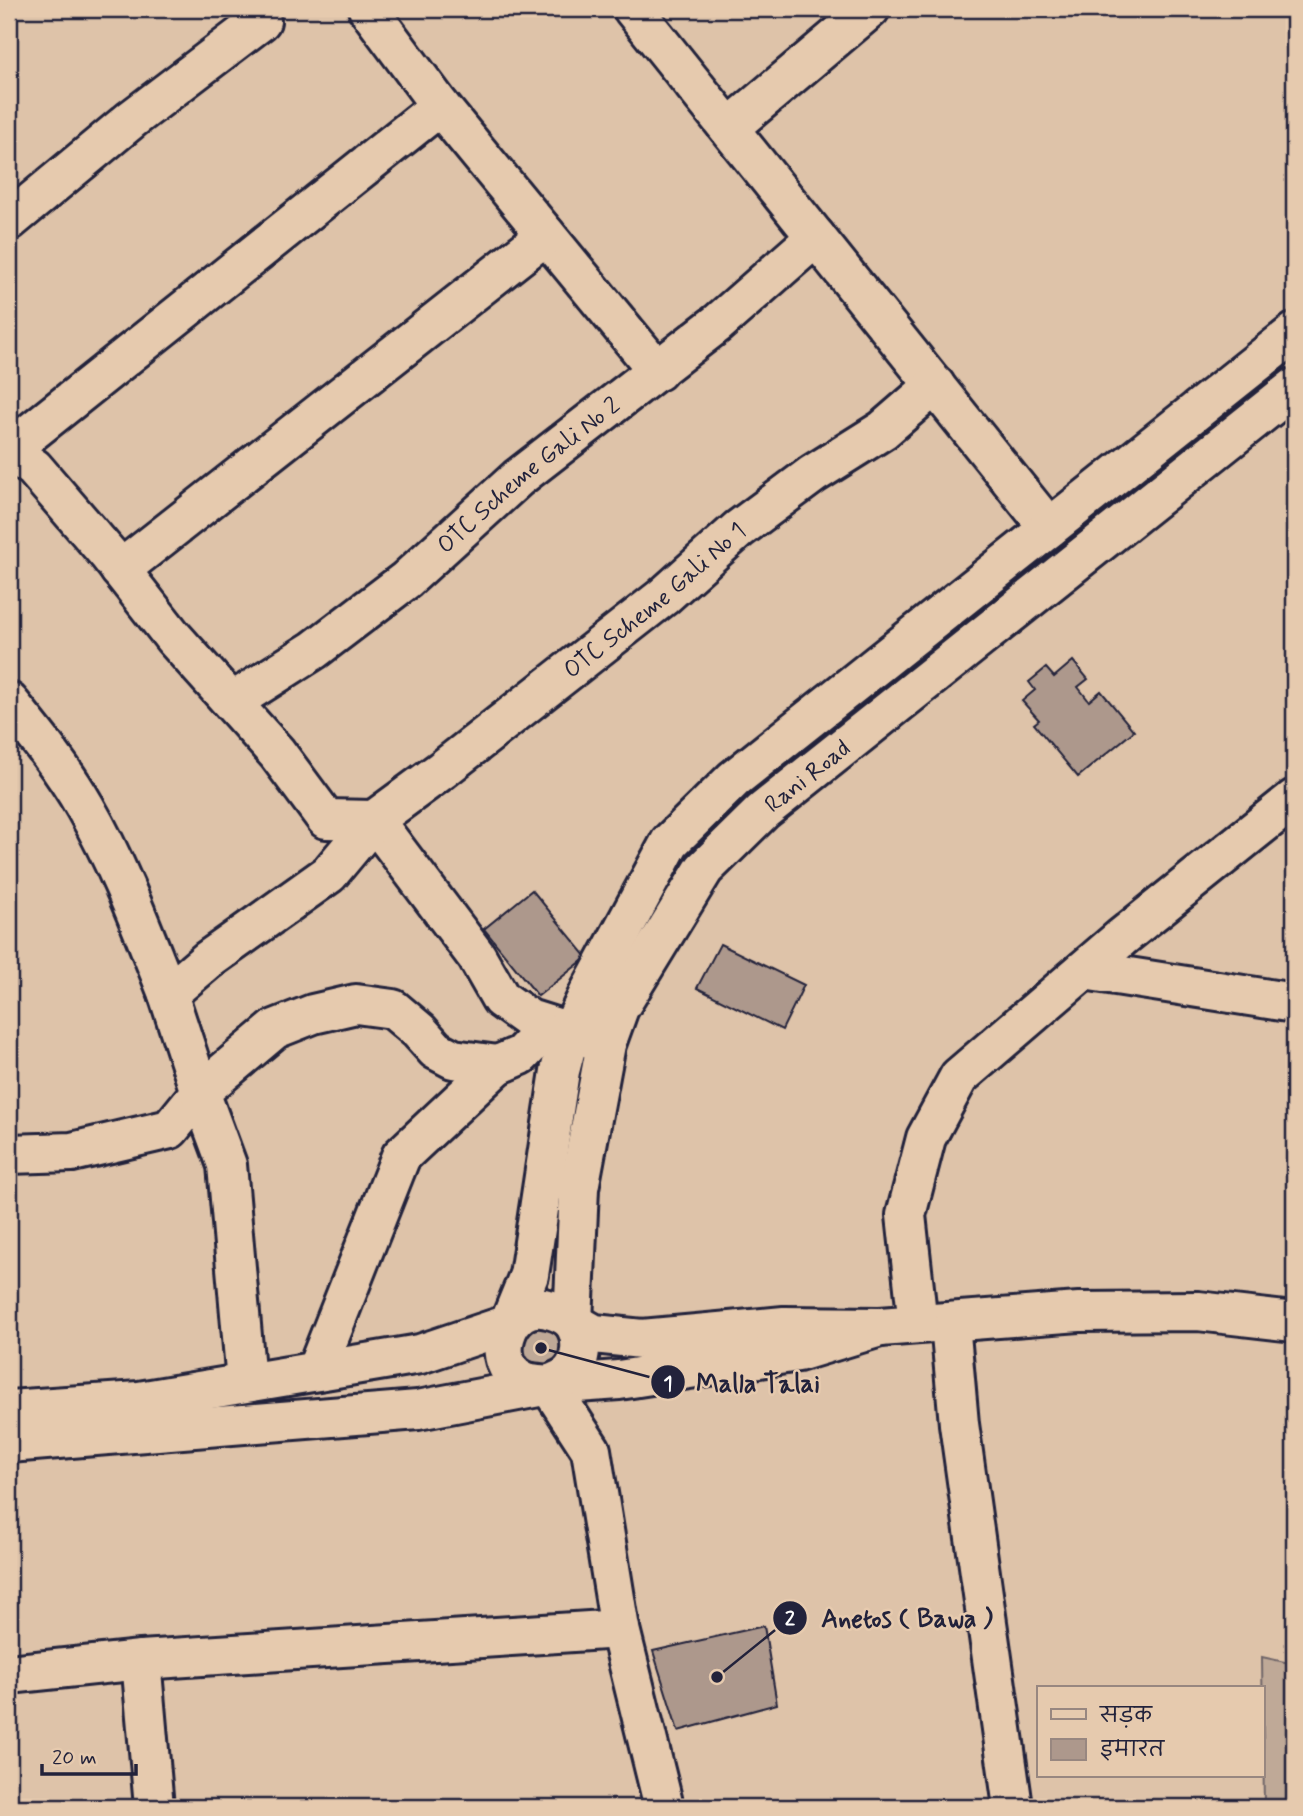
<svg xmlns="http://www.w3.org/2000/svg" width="1303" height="1816" viewBox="0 0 1303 1816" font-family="Mynerve,'Playpen Sans Deva',sans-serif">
	<rect width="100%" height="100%" fill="#dec3a9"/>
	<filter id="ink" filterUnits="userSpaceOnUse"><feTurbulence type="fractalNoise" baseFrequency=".0143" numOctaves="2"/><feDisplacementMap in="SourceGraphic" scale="14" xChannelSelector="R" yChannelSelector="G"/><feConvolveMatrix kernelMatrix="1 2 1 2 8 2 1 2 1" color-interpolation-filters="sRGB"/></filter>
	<g filter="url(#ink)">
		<!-- green -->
		<g fill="#bfa997" stroke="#706669" stroke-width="2">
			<circle cx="542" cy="1346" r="20"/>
			<polygon points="1262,1657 1294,1664 1294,1807 1264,1807"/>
		</g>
		<!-- building -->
		<g fill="#ad988c" stroke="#22223b" stroke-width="2">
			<polygon points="1073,661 1088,679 1078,687 1089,701 1101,691 1134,731 1078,777 1034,724 1039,720 1022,701 1035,690 1029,682 1046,668 1054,677"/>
			<polygon points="532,890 587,957 538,996 484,929"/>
			<polygon points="720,944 804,985 782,1030 697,988"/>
			<polygon points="764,1626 777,1704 678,1731 653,1651"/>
		</g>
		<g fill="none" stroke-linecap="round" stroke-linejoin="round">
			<defs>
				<g id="minor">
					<polyline points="633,9 1049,528"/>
					<polyline points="440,106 658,371"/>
					<polyline points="729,128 870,9"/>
					<polyline points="9,221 132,119 261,21"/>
					<polyline points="9,450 440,106 368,9"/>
					<polyline points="9,451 34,468 108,554 173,637 277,753 326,819 374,820 477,957 501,999 529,1019 602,1042"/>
					<polyline points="120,570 546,235"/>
					<path d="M9,702C36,735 64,770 85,807C119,866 143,931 168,994"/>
					<path id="s1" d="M232,702L314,650L406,580L518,478L718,323L816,237"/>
					<polyline points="1084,970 1294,1003"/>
					<path id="s2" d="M9,1154L72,1152L170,1129L200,1092L168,994L208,960L329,874L374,820L442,770L663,597L739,529L813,474L883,430L935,385"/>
					<polyline points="573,1322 594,1334 642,1339 784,1326 880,1327 1079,1312 1198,1311 1294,1322"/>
					<polyline points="950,1323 959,1424 1013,1807"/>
					<polyline points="918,1324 906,1215 926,1138 959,1077 1121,938 1294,799"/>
					<polyline points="316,1371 401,1156 498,1065"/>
					<polyline points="246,1382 227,1165 200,1092 275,1029 313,1014 356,1004 393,1009 419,1031 436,1050 453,1059 498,1065 521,1055 539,1036 570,1033"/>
					<polyline points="141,1660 154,1807"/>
					<polyline points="9,1674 141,1660 620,1629"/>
					<polyline points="664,1807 620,1629 591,1450 549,1385 619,1380 798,1352 880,1327"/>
				</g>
				<g id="highway">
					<path id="s3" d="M573,1322L579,1188L606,1044L619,1008L704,869L763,811L1294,388"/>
					<polyline points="9,1410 139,1401 420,1354 509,1324 529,1275 560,1071 570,1033 590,991 670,842 734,779 1294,333"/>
					<path d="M9,1443L418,1410L549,1385C555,1382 563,1379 568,1375C583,1362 584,1336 572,1321C565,1314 558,1311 548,1309C506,1297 484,1368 527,1382C534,1384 542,1384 549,1385"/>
				</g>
			</defs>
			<!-- minor casing -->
			<use href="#minor" stroke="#22223b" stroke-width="44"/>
			<!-- highway casing -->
			<use href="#highway" stroke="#22223b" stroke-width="44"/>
			<!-- minor -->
			<use href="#minor" stroke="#e6caae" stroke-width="38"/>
			<!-- highway -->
			<use href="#highway" stroke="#e6caae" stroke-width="38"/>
		</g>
	</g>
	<g text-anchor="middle" stroke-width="5" stroke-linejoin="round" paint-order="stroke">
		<!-- street labels -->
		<g font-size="24" fill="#22223b" stroke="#e6caae">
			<text dy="8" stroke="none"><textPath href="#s1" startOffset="374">OTC Scheme Gali No 2</textPath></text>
			<text dy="8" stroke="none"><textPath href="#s2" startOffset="942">OTC Scheme Gali No 1</textPath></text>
			<text dy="8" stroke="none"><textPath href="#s3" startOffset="621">Rani Road</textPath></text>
		</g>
	</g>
	<!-- callouts -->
	<path fill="none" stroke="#22223b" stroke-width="2.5" d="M541 1348L668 1382M717 1677L790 1618"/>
	<g fill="#22223b" stroke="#e6caae" stroke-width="2.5">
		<circle cx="541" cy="1348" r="7"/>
		<circle cx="717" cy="1677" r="7"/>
		<circle cx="668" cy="1382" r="18"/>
		<circle cx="790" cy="1618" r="18"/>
	</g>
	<g font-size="21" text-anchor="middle" font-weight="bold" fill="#fff">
		<text x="668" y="1390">1</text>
		<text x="790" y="1625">2</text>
	</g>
	<g font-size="26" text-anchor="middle" font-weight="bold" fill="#22223b" stroke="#e6caae" stroke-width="5" stroke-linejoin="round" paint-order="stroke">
		<text x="758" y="1392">Malla Talai</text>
		<text x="907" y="1627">Anetos ( Bawa )</text>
	</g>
	<!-- margin -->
	<rect width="1303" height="1816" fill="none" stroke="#e6caae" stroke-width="35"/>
	<rect x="18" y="18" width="1268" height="1781" fill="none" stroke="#22223b" stroke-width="2.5" filter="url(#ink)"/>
	<!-- legend -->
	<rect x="1037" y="1686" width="228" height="91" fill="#e6caae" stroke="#988780" stroke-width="2"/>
	<rect x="1051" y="1709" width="35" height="10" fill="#e6caae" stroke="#988780" stroke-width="2"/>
	<text x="1100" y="1722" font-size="21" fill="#22223b">सड़क</text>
	<rect x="1051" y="1739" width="35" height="21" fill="#ad988c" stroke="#988780" stroke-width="2"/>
	<text x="1100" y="1756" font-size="21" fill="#22223b">इमारत</text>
	<!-- scale -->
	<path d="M42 1764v10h94v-10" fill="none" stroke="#22223b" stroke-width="3.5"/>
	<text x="52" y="1764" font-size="21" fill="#22223b" stroke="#e6caae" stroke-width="5" paint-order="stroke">20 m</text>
</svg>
